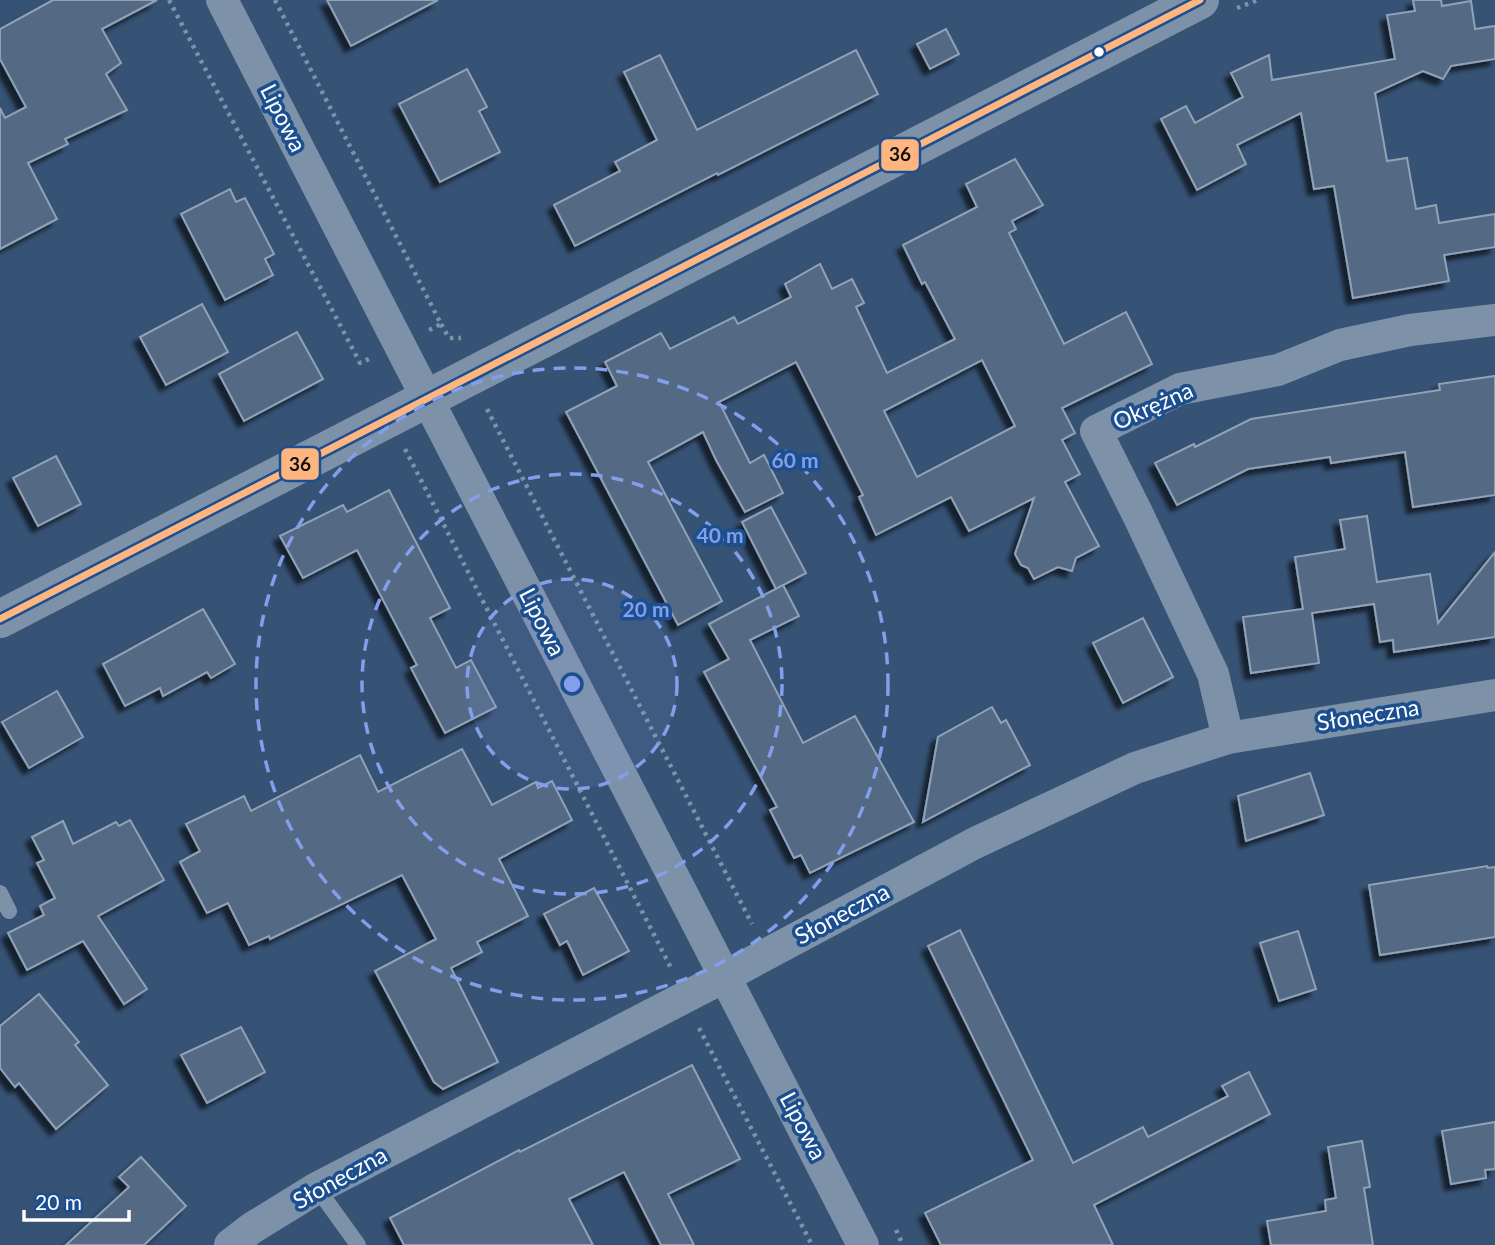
<svg xmlns="http://www.w3.org/2000/svg" width="1495" height="1245" viewBox="0 0 1495 1245" font-family="Lato,sans-serif">
	<defs>
		<filter id="shadow"><feDropShadow dx="-6" dy="6" stdDeviation="2" flood-color="#0009"/></filter>
	</defs>
	<rect width="100%" height="100%" fill="#365274"/>
	<!-- building -->
	<g fill="#526984" stroke="#92a2b6" stroke-width="2" fill-rule="evenodd" filter="url(#shadow)">
		<polygon points="53,0 157,0 102,29 121,63 106,74 127,110 65,139 68,144 28,163 57,219 0,249 0,108 5,118 26,107 0,59 0,29"/>
		<polygon points="327,0 438,0 351,46"/>
		<polygon points="1413,0 1441,0 1442,6 1471,1 1475,29 1495,26 1495,59 1451,66 1443,79 1423,71 1375,93 1387,161 1407,158 1416,209 1436,205 1439,223 1495,214 1495,247 1444,255 1449,281 1353,298 1334,186 1314,189 1301,113 1237,145 1246,164 1197,190 1161,119 1186,106 1195,123 1243,97 1231,73 1269,55 1272,80 1395,59 1387,15 1415,11"/>
		<polygon points="946,29 959,54 930,69 917,44"/>
		<polygon points="856,50 878,94 718,175 717,173 575,246 554,205 620,171 615,162 657,140 624,72 660,55 697,130"/>
		<polygon points="467,69 487,107 479,111 500,152 440,182 399,104"/>
		<path d="M1015,159L1043,205L1012,221L1016,229L1009,233L1064,344L1126,312L1152,364L1062,408L1075,433L1062,440L1080,474L1065,482L1099,546L1076,558L1072,571L1058,567L1034,579L1028,568L1021,565L1015,554L1034,498L969,531L951,497L876,535L859,497L863,495L796,362L719,402L750,463L764,455L783,493L745,512L716,460L703,432L648,462L722,601L678,625L566,412L617,386L605,362L661,333L670,349L734,317L738,324L791,297L785,284L820,264L832,289L852,279L864,303L856,307L887,373L955,339L925,282L922,284L903,245L977,207L966,184ZM982,360L1015,426L917,477L884,411Z"/>
		<polygon points="230,189 236,202 245,198 274,254 265,259 273,275 225,300 181,214"/>
		<polygon points="202,304 228,352 166,385 140,337"/>
		<polygon points="297,332 323,379 244,421 219,374"/>
		<polygon points="1495,376 1495,495 1413,507 1405,452 1331,463 1330,457 1248,469 1177,505 1155,463 1194,444 1195,447 1251,419 1440,390 1439,384"/>
		<polygon points="56,456 81,504 38,526 13,478"/>
		<polygon points="389,490 450,608 430,618 456,668 471,660 496,707 445,733 411,668 417,665 357,550 303,578 280,536 343,505 347,512"/>
		<polygon points="771,507 806,573 776,589 742,522"/>
		<polygon points="1367,516 1377,582 1430,574 1438,623 1495,552 1495,637 1394,652 1393,640 1380,642 1374,604 1312,613 1319,663 1251,673 1243,617 1303,609 1295,557 1345,549 1340,520"/>
		<polygon points="783,585 799,616 750,640 803,743 855,716 914,822 810,873 801,855 794,858 770,810 777,807 704,672 729,659 709,624"/>
		<polygon points="203,609 235,664 211,678 207,672 163,696 160,688 125,706 103,664"/>
		<polygon points="1143,618 1173,677 1123,703 1093,643"/>
		<polygon points="57,691 83,737 29,768 2,722"/>
		<polygon points="992,707 1001,723 1006,720 1030,765 923,822 938,737"/>
		<polygon points="462,749 492,805 536,782 538,788 552,781 572,820 499,859 528,916 477,942 482,952 451,968 498,1062 443,1089 434,1082 375,971 436,939 402,875 270,939 269,936 249,945 228,903 207,913 180,862 200,851 186,824 244,796 251,811 360,755 378,792"/>
		<polygon points="1310,773 1324,815 1246,841 1238,796"/>
		<polygon points="130,820 164,880 98,916 147,989 124,1004 83,941 27,970 8,933 44,915 40,906 55,898 37,863 44,860 32,837 63,821 73,844 116,822 119,826"/>
		<polygon points="1487,866 1488,868 1495,867 1495,937 1380,955 1369,885"/>
		<polygon points="594,888 629,951 583,975 567,941 560,945 544,914"/>
		<polygon points="960,930 1073,1163 1143,1127 1148,1137 1228,1096 1222,1086 1249,1072 1270,1114 1094,1205 1113,1245 941,1245 925,1213 1033,1160 928,946"/>
		<polygon points="1298,931 1316,989 1279,1001 1260,943"/>
		<polygon points="39,994 79,1042 75,1045 108,1085 56,1129 19,1083 15,1087 0,1068 0,1026"/>
		<polygon points="241,1027 265,1072 207,1103 181,1055"/>
		<polygon points="692,1065 740,1159 668,1194 694,1245 661,1245 624,1172 569,1199 593,1245 404,1245 390,1218 519,1150 520,1152"/>
		<polygon points="1495,1122 1495,1169 1485,1170 1486,1178 1451,1184 1442,1131"/>
		<polygon points="1362,1141 1370,1187 1364,1188 1373,1245 1271,1245 1267,1221 1326,1211 1325,1200 1336,1198 1328,1147"/>
		<polygon points="141,1157 186,1206 144,1245 66,1245 129,1187 119,1177"/>
	</g>
	<g fill="none" stroke-linecap="round" stroke-linejoin="round">
		<!-- path -->
		<g stroke="#7d92a8" stroke-width="4.5" stroke-dasharray="3.5 5" stroke-linecap="butt">
			<polyline points="169,0 360,363 371,358"/>
			<polyline points="275,0 441,324 429,330"/>
			<polyline points="1237,8 1258,0"/>
			<polyline points="441,324 449,338 461,338"/>
			<polyline points="487,409 752,924"/>
			<polyline points="405,449 671,968"/>
			<polyline points="699,1028 812,1245"/>
			<polyline points="896,1230 903,1245"/>
		</g>
		<!-- service -->
		<g stroke="#7d92a8" stroke-width="16">
			<polyline points="0,893 9,911"/>
			<polyline points="317,1188 358,1245"/>
		</g>
		<!-- minor -->
		<g stroke="#7d92a8" stroke-width="32">
			<polyline points="222,0 863,1245"/>
			<polyline points="1228,738 1213,674 1139,517 1096,431 1180,389 1278,370 1340,345 1410,330 1495,320"/>
			<polyline points="230,1245 252,1228 317,1188 724,977 975,843 1135,768 1228,738 1495,695"/>
		</g>
		<!-- tertiary -->
		<polyline stroke="#7d92a8" stroke-width="38" points="0,619 1200,0"/>
		<defs>
			<polyline id="bus-1" points="0,619 1200,0"/>
		</defs>
		<!-- bus-1 casing -->
		<use href="#bus-1" stroke="#1b4f8f" stroke-width="12"/>
		<!-- bus-1 -->
		<use href="#bus-1" stroke="#ffb580" stroke-width="7"/>
	</g>
	<!-- distance rings -->
	<circle cx="572" cy="684" r="105" fill="#839eea" fill-opacity=".12"/>
	<g fill="none" stroke="#839eea" stroke-width="3.5" stroke-dasharray="12 9">
		<circle cx="572" cy="684" r="105"/>
		<circle cx="572" cy="684" r="210"/>
		<circle cx="572" cy="684" r="316"/>
	</g>
	<!-- markers -->
	<circle fill="#fff" stroke="#1b4f8f" stroke-width="2.5" cx="1099" cy="52" r="6"/>
	<g text-anchor="middle" stroke-width="7" stroke-linejoin="round" paint-order="stroke">
		<!-- street labels -->
		<g font-size="23" fill="#fff" stroke="#1b4f8f">
			<text transform="translate(283 118) rotate(63)" y="8">Lipowa</text>
			<text transform="translate(1153 406) rotate(-24)" y="8">Okrężna</text>
			<text transform="translate(542 622) rotate(63)" y="8">Lipowa</text>
			<text transform="translate(1368 715) rotate(-9)" y="8">Słoneczna</text>
			<text transform="translate(842 914) rotate(-28)" y="8">Słoneczna</text>
			<text transform="translate(803 1126) rotate(62)" y="8">Lipowa</text>
			<text transform="translate(340 1178) rotate(-29)" y="8">Słoneczna</text>
		</g>
	</g>
	<circle cx="572" cy="684" r="10" fill="#839eea" stroke="#1b4f8f" stroke-width="3.5"/>
	<g font-size="21" text-anchor="middle" font-weight="bold" fill="#839eea" stroke="#1b4f8f" stroke-width="7" stroke-linejoin="round" paint-order="stroke">
		<text x="795" y="468">60 m</text>
		<text x="720" y="543">40 m</text>
		<text x="646" y="617">20 m</text>
	</g>
	<g stroke="#1b4f8f" stroke-width="2.5">
		<rect x="880" y="138" width="40" height="34" rx="7" fill="#ffb580"/>
		<rect x="280" y="447" width="40" height="34" rx="7" fill="#ffb580"/>
	</g>
	<g font-size="19" text-anchor="middle" font-weight="bold" fill="#111">
		<text x="900" y="161">36</text>
		<text x="300" y="471">36</text>
	</g>
	<!-- scale -->
	<path d="M24 1210v10h105v-10" fill="none" stroke="#ffffff" stroke-width="3.5"/>
	<text x="35" y="1210" font-size="21" fill="#ffffff" stroke="#1b4f8f" stroke-width="5" paint-order="stroke">20 m</text>
</svg>
